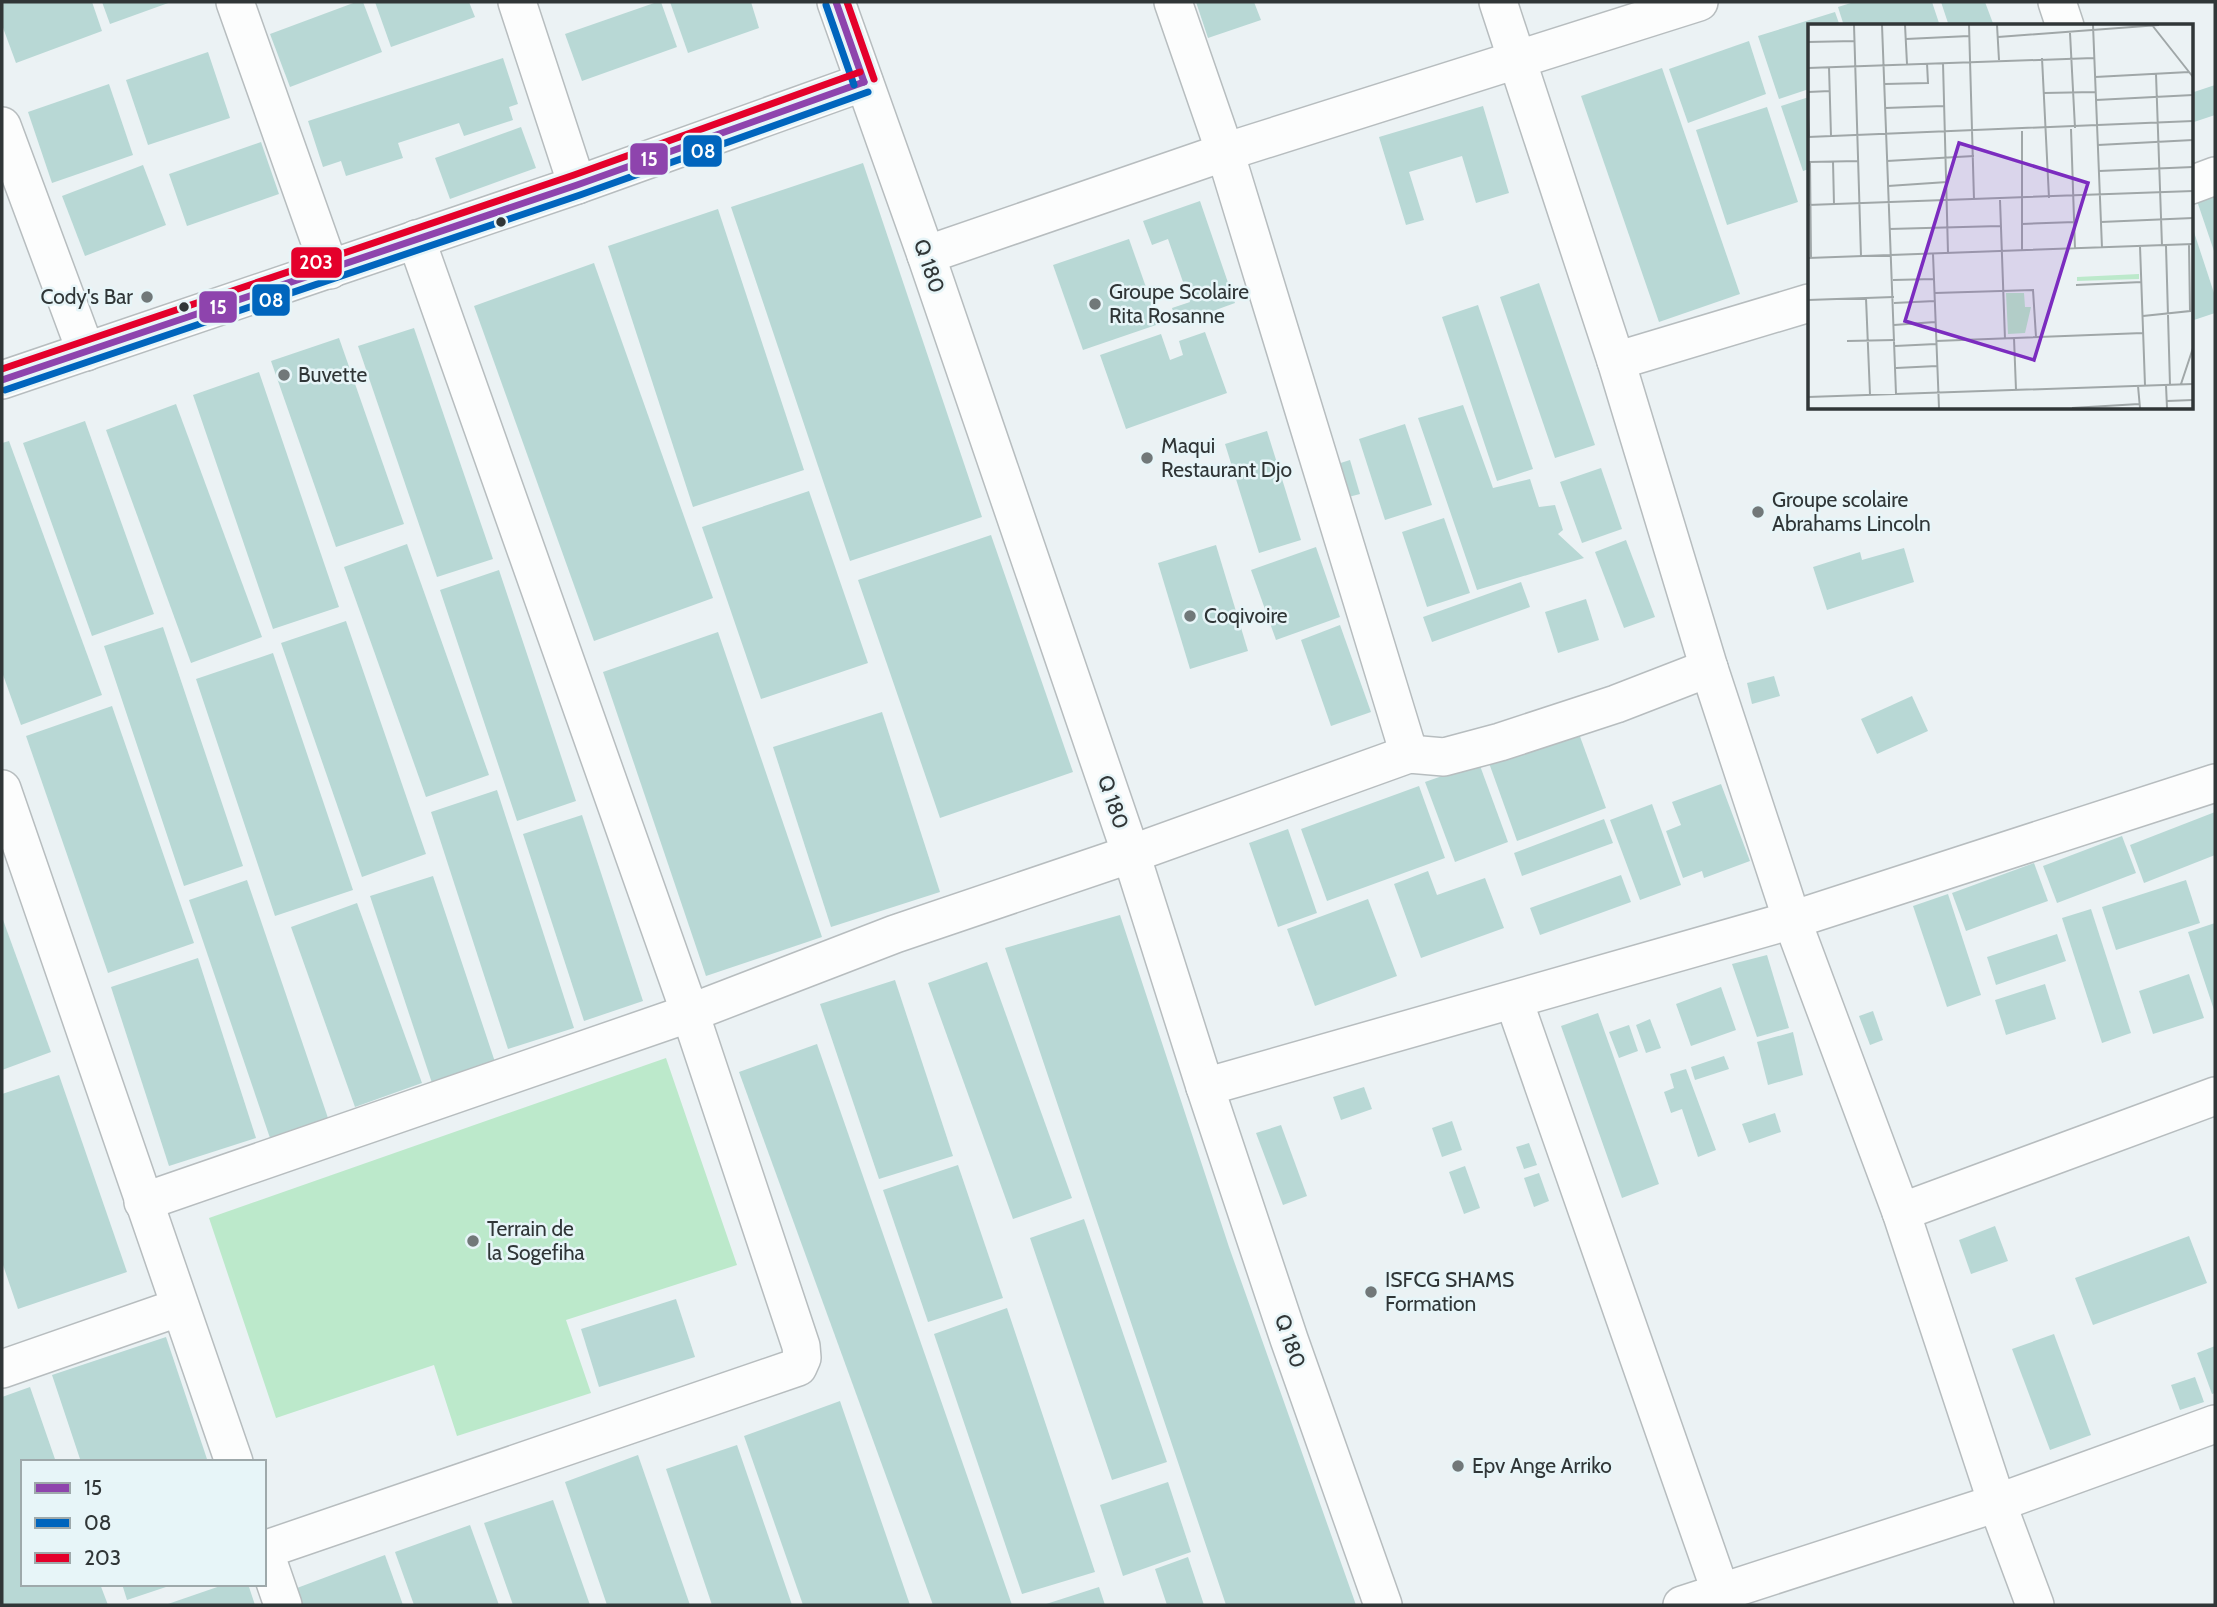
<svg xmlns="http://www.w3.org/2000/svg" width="2217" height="1607" viewBox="0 0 2217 1607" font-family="Cabin,sans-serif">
	<rect width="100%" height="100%" fill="#ebf2f4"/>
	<!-- green -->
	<polygon fill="#bce9cb" points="666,1058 737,1265 566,1320 591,1393 457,1436 434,1365 276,1418 209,1218"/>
	<!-- building -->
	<g fill="#b8d8d5">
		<polygon points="2,2 92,2 102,31 16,63 2,25"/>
		<polygon points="102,2 171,2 110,24"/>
		<polygon points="356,2 363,2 382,52 290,87 270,34"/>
		<polygon points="375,2 469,2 475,17 391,47"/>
		<polygon points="657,2 661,2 677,47 582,81 565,34"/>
		<polygon points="670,2 751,2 759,28 688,53"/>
		<polygon points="1196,2 1254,2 1261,20 1208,38"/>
		<polygon points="1854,2 1932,2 1940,26 1844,26 1838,7"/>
		<polygon points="1941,2 1985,2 1994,26 1949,26"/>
		<polygon points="1835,12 1840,26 1809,26 1809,89 1779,99 1758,36"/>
		<polygon points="1749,41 1766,94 1688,123 1669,69"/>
		<polygon points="208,52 230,118 148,145 126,80"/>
		<polygon points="503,58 518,104 509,107 513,120 464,136 459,123 398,143 403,158 346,176 341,161 323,167 308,121"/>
		<polygon points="1662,68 1740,294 1659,322 1581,96"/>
		<polygon points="109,84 133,155 52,183 28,112"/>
		<polygon points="2215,85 2215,115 2191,123 2191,93"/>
		<polygon points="1809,97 1809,169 1803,171 1781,106"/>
		<polygon points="1483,106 1509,193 1476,203 1462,156 1409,172 1424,220 1406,225 1379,137"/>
		<polygon points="1767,107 1798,202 1727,225 1696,130"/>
		<polygon points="521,127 536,168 450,199 435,158"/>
		<polygon points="261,142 279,194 187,226 169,174"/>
		<polygon points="863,163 982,517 850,561 731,207"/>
		<polygon points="143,165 166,225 85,256 62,196"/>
		<polygon points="2215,192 2215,254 2196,198"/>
		<polygon points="1200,201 1235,303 1177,324 1172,308 1190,302 1168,239 1152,245 1143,221"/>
		<polygon points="718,209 804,470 693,507 608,246"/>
		<polygon points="2191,223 2215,296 2215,313 2194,320 2191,309"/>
		<polygon points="1129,239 1159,324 1083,350 1053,265"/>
		<polygon points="594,263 713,598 594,641 474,306"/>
		<polygon points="1539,283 1595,445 1555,458 1500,297"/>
		<polygon points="1478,305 1533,469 1497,481 1442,317"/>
		<polygon points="414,328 493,559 437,577 358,346"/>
		<polygon points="1205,332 1227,393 1126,429 1100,355 1161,334 1170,360 1183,355 1179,341"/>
		<polygon points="339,338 404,524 336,547 271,361"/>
		<polygon points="259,372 339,607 273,629 193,395"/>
		<polygon points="176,404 262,637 191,663 106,430"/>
		<polygon points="1463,405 1493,488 1530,479 1539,507 1555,505 1563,530 1558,534 1584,558 1477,590 1418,418"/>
		<polygon points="85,421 154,614 92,636 23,443"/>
		<polygon points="1405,424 1432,505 1385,520 1359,439"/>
		<polygon points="1267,431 1301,540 1259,553 1225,444"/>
		<polygon points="9,441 102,695 21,725 2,672 2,443"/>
		<polygon points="1350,460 1360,494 1337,500 1328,467"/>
		<polygon points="1601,468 1622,529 1582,543 1560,482"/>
		<polygon points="809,491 868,663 761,699 702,527"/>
		<polygon points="1444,518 1470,593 1427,607 1402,532"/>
		<polygon points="991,535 1073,772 940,818 858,580"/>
		<polygon points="1626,540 1655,617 1624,628 1595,552"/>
		<polygon points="407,544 489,775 426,797 344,567"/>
		<polygon points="1216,545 1248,651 1190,669 1158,563"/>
		<polygon points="1316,547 1340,617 1276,640 1251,570"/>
		<polygon points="1904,548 1914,582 1827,610 1813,567 1860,552 1862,560"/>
		<polygon points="499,570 576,801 517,821 440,590"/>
		<polygon points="1521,582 1530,607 1432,642 1423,617"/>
		<polygon points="1586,599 1599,640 1558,653 1545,612"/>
		<polygon points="346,621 426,854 362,877 281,643"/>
		<polygon points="1340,625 1371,712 1331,726 1301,640"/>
		<polygon points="163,627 243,866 184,886 104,646"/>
		<polygon points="718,632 822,937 706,976 603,672"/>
		<polygon points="273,653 353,890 275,916 196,679"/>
		<polygon points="1774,676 1780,696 1752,704 1747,683"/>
		<polygon points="1912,696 1928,731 1877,754 1861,719"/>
		<polygon points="112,706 194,943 108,973 26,736"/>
		<polygon points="882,712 940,892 831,927 773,747"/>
		<polygon points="1578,731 1606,808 1517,841 1489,763"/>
		<polygon points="1479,763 1508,842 1455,862 1425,782"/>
		<polygon points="1721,784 1750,861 1704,878 1702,871 1683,878 1666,831 1681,825 1672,802"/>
		<polygon points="1419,786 1445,858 1327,901 1301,829"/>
		<polygon points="497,790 574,1028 508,1049 431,812"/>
		<polygon points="1652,804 1681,885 1640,900 1610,820"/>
		<polygon points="2215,812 2215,855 2144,883 2130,845"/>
		<polygon points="582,815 643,1001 584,1021 523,834"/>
		<polygon points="1604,819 1613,843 1522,876 1514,853"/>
		<polygon points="1288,829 1317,913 1278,927 1249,843"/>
		<polygon points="2122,836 2136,873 2057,903 2043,866"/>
		<polygon points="2034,863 2048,901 1966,931 1952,893"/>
		<polygon points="1428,871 1437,895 1485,878 1504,928 1421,958 1394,884"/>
		<polygon points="1621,875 1631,902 1540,935 1530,908"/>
		<polygon points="433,876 496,1065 433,1086 370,896"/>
		<polygon points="247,880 328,1118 270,1138 189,900"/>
		<polygon points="2186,880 2200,923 2116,950 2102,907"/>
		<polygon points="1948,894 1981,995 1947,1007 1913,906"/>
		<polygon points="1368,899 1397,976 1315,1006 1287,929"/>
		<polygon points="357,903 422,1083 355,1107 291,927"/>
		<polygon points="2091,909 2131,1033 2102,1043 2062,918"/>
		<polygon points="1120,915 1229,1247 1356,1605 1226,1605 1005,948"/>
		<polygon points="2,917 51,1052 2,1070"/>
		<polygon points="2215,923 2215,1013 2188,932"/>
		<polygon points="2057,934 2066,961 1996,985 1987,957"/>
		<polygon points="1767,955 1789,1028 1757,1037 1732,964"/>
		<polygon points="198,958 256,1138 169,1166 111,987"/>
		<polygon points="987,962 1072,1198 1013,1219 928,983"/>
		<polygon points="2189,974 2204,1018 2153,1034 2139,991"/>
		<polygon points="895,980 953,1156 879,1179 820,1004"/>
		<polygon points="2045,984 2056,1019 2006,1035 1995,1000"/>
		<polygon points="1721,987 1736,1030 1691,1046 1676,1004"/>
		<polygon points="1873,1011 1883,1040 1870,1045 1859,1016"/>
		<polygon points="1598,1013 1659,1184 1622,1198 1561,1026"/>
		<polygon points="1650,1019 1661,1048 1646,1053 1636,1025"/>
		<polygon points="1629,1025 1638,1051 1619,1058 1609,1032"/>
		<polygon points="1793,1032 1803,1075 1768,1085 1757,1042"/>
		<polygon points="817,1044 1012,1605 933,1605 739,1072"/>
		<polygon points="1724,1056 1729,1069 1695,1080 1691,1067"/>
		<polygon points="1686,1069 1716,1150 1698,1157 1682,1109 1671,1113 1664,1092 1674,1088 1670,1074"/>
		<polygon points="59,1075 127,1272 18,1309 2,1262 2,1094"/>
		<polygon points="1364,1087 1372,1109 1341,1120 1333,1097"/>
		<polygon points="1775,1113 1781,1132 1749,1143 1742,1124"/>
		<polygon points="1452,1121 1462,1150 1442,1157 1432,1128"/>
		<polygon points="1281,1125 1307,1196 1283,1205 1256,1133"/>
		<polygon points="1529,1143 1537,1165 1524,1169 1516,1147"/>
		<polygon points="958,1165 1003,1298 928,1322 883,1190"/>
		<polygon points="1465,1166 1480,1208 1464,1214 1449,1172"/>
		<polygon points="1539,1173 1549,1201 1534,1207 1524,1178"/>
		<polygon points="1084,1219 1167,1462 1112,1480 1030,1238"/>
		<polygon points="1995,1226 2008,1261 1971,1274 1959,1240"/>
		<polygon points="2189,1236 2207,1283 2093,1325 2075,1278"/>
		<polygon points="676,1299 695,1357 599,1387 581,1329"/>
		<polygon points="1007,1308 1095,1572 1022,1594 934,1334"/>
		<polygon points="2054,1334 2091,1435 2050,1450 2012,1349"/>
		<polygon points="166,1337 208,1462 81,1462 52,1375"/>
		<polygon points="2215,1346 2215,1393 2212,1394 2197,1353"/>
		<polygon points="2195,1377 2204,1402 2180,1410 2171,1385"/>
		<polygon points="30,1387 56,1462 23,1462 23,1584 100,1584 108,1605 2,1605 2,1397"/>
		<polygon points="840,1401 910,1605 803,1605 744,1436"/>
		<polygon points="737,1445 792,1605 712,1605 666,1469"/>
		<polygon points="638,1455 690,1605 607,1605 565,1482"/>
		<polygon points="1168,1482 1191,1552 1123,1576 1100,1505"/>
		<polygon points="553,1500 590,1605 513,1605 484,1523"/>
		<polygon points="470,1525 499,1605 414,1605 395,1552"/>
		<polygon points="385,1555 403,1605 303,1605 297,1588"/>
		<polygon points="1188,1557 1204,1605 1167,1605 1155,1569"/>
		<polygon points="122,1584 172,1584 172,1585 127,1600"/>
		<polygon points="226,1584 248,1584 255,1605 165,1605"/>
		<polygon points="1099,1587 1105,1605 1043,1605"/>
	</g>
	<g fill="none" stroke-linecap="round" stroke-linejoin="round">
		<defs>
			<g id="minor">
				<polyline points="235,2 330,270"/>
				<polyline points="517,2 577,185"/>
				<polyline points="836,2 926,255 1131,854 1205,1087 1289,1339 1383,1605"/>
				<polyline points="1173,2 1225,152 1409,754"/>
				<polyline points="1498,2 1616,361 1709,668 1792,920 1901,1212 1997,1503 2035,1605"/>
				<polyline points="2057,2 2065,26"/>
				<polyline points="2,126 86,352"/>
				<polyline points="2191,185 2215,176"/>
				<polyline points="926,255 1225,152 1699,2"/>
				<polyline points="1616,361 1809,303"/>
				<polyline points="2,380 577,185 864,82"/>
				<polyline points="2,789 234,1462"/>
				<polyline points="1514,1001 1721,1593"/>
				<polyline points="1205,1087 1792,920 2215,783"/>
				<polyline points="143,1202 690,1013 895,934 1131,854 1409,754 1444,757 1500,742 1616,704 1709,668"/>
				<polyline points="1901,1212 2215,1096"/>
				<polyline points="2,1369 180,1307"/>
				<polyline points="264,1550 798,1367 802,1358 801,1346 690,1013 416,239"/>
				<polyline points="264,1550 283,1605"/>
				<polyline points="1682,1605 1997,1503 2215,1424"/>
			</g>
		</defs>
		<!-- minor casing -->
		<use href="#minor" stroke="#b7bdbf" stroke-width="40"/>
		<!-- minor -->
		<use href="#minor" stroke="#fcfdfd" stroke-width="37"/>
		<defs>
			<g id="bus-1">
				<polyline points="836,2 864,82"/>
				<polyline points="2,380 577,185 864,82"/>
			</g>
			<g id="bus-2">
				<polyline points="826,5 854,85"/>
				<polyline points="5,390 580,195 868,92"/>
			</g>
			<g id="bus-3">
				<polyline points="847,2 874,79"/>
				<polyline points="2,369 574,175 860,72"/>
			</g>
		</defs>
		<!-- bus-1 casing -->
		<use href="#bus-1" stroke="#e7f5f8" stroke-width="12"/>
		<!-- bus-2 casing -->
		<use href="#bus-2" stroke="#e7f5f8" stroke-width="12"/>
		<!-- bus-3 casing -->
		<use href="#bus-3" stroke="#e7f5f8" stroke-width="12"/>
		<!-- bus-1 -->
		<use href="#bus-1" stroke="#8e44ad" stroke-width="7"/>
		<!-- bus-2 -->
		<use href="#bus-2" stroke="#0065bd" stroke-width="7"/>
		<!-- bus-3 -->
		<use href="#bus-3" stroke="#e4002b" stroke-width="7"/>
	</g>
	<!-- markers -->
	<g fill="#303637" stroke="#e7f5f8" stroke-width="2.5">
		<circle cx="501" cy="222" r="6"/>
		<circle cx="184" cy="307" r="6"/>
	</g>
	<g fill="#717879" stroke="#e7f5f8" stroke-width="2.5">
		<circle cx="147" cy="297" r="7"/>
		<circle cx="1095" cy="304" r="7"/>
		<circle cx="284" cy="375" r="7"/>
		<circle cx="1147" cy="458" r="7"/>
		<circle cx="1758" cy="512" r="7"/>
		<circle cx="1190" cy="616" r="7"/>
		<circle cx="473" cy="1241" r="7"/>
		<circle cx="1371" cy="1292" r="7"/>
		<circle cx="1458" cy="1466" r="7"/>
	</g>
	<g text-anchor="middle" stroke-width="5" stroke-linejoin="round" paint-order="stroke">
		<!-- street labels -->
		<g font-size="21" fill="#303637" stroke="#e7f5f8">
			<text transform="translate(929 266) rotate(71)" y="7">Q 180</text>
			<text transform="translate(1113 802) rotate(71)" y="7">Q 180</text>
			<text transform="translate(1290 1341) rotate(71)" y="7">Q 180</text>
		</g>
		<!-- poi labels -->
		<g font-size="21" fill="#303637" stroke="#e7f5f8" text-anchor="start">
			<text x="1109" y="299">Groupe Scolaire<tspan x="1109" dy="24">Rita Rosanne</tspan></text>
			<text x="133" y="304" text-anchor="end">Cody's Bar</text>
			<text x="298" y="382">Buvette</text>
			<text x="1161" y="453">Maqui<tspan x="1161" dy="24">Restaurant Djo</tspan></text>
			<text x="1772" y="507">Groupe scolaire<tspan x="1772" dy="24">Abrahams Lincoln</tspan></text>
			<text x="1204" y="623">Coqivoire</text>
			<text x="487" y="1236">Terrain de<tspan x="487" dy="24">la Sogefiha</tspan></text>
			<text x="1385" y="1287">ISFCG SHAMS<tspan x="1385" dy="24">Formation</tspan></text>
			<text x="1472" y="1473">Epv Ange Arriko</text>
		</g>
	</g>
	<!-- overview -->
	<g transform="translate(1808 24)">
		<rect width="385" height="385" fill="#ebf2f4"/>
		<path d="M331,250V255L269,257V253ZM198,269H216L217,283H223L217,309L200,310Z" fill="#bce9cb"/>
		<path fill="none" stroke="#a0a7a8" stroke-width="2" d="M46,1L53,232M74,1L88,370M97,1L99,40M161,1L166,176M189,1L191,36M285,1L294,224M344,1L385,53M262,9L267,104M190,13L351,1M98,15L161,12M0,18L47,17M234,34L241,174M135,39L140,229M21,43L23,112M0,44L286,34M348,50L354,222M287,53L381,48M77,60L120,59L119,39M0,68L22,67M236,69L287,68M288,76L385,71M77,84L136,82M0,91L1,113M263,105L267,225M0,113L385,97M290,121L385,116M25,137L26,181M79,137L166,132M1,138L51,137M2,138L3,234M291,147L385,143M80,162L139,158M192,176L197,315M0,181L385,167M293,198L385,194M214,200L267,198M81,205L192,202M332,222L337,361M358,222L362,361M214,227V107M125,230L131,384M0,234L385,220M85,256L126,255M268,261L334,258M127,269L225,266L228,313M58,274L62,371M0,276L86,273M86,279L127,277M335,292L382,287L381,221M86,301L127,298M206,314L208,366M39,317L87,316M128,317L335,309M87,322L128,320M88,344L129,342M373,360L385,324M358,361L359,384M330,362L332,384M0,373L385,360M359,377L385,376M264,384L331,380"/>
		<path fill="#7b2cbf" fill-opacity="0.15" stroke="#7b2cbf" stroke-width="3.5" d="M151,119L280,159L226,336L97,297Z"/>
		<rect width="385" height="385" fill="none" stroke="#303637" stroke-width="3.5"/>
	</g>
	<g stroke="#e7f5f8" stroke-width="2.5">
		<rect x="682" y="134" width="41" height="34" rx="7" fill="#0065bd"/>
		<rect x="629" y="142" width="40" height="34" rx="7" fill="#8e44ad"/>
		<rect x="290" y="246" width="53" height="33" rx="7" fill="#e4002b"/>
		<rect x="251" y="283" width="40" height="34" rx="7" fill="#0065bd"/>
		<rect x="198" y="290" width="40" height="34" rx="7" fill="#8e44ad"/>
	</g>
	<g font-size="19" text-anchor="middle" font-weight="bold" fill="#fff">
		<text x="703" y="158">08</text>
		<text x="649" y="166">15</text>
		<text x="316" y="269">203</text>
		<text x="271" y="307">08</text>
		<text x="218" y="314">15</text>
	</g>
	<!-- border -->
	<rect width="2217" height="1607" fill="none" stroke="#303637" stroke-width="7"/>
	<!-- legend -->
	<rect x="21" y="1460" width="245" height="126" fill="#e7f5f8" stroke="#9ea9ab" stroke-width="2"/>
	<rect x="35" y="1483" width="35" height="10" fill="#8e44ad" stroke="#9ea9ab" stroke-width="2"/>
	<text x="84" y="1495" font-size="21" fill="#303637">15</text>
	<rect x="35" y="1518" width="35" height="10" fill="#0065bd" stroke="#9ea9ab" stroke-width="2"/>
	<text x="84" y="1530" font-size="21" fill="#303637">08</text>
	<rect x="35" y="1553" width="35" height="10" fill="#e4002b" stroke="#9ea9ab" stroke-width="2"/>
	<text x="84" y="1565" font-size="21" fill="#303637">203</text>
</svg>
